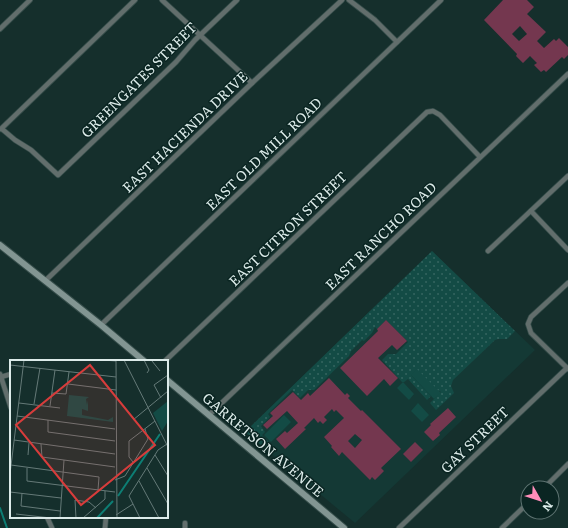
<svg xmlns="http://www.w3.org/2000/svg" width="568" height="528" viewBox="0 0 568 528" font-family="Literata,serif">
	<defs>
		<pattern id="grass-dots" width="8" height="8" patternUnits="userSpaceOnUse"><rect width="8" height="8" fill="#134b45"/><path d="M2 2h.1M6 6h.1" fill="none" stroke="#356560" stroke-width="1.8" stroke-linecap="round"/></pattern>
	</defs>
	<rect width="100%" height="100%" fill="#152f2c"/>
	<!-- built -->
	<polygon fill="#143935" points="432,251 535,350 355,523 245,432"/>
	<!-- grass -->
	<polygon fill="url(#grass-dots)" points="432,251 515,331 507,339 498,339 495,340 453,380 451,386 454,393 436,410 430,403 441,392 411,375 431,396 427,400 408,379 404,382 402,382 382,360 388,354 396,354 408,342 386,320 377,329 375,327 372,333 364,341 362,340 351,351 349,356 314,390 308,390 300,398 292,390 268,414 270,417 261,426 265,432 262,435 270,443 265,448 245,432"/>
	<!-- park -->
	<g fill="#134b45">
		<polygon points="417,369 441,393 434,399 411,375"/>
		<polygon points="403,382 414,394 409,400 397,388"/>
		<polygon points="418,403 429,415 422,422 411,411"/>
		<polygon points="284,415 291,422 271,442 264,435"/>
	</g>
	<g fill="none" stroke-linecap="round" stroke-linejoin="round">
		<!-- stream -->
		<polyline stroke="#0d7e74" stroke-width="2" points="0,508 7,528"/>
	</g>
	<!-- building -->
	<g fill="#74374f" fill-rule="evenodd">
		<path d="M503,0H527L534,7L527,14L546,32L537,41L544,48L554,39L556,41L559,38L568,47V55L564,59L562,57L546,72L544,70L541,72L534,65L537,63L530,56L523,63L516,56L517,54L484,20ZM520,26L527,34L519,41L512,34Z"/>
		<polygon points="386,320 407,341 397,350 392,345 378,358 398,378 390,386 384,379 367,396 340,368 378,331 377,329"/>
		<path d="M329,378L345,395L347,393L350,396L348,398L361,411L362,410L401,449L381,468L384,471L375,480L372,477L370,480L342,452L339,456L331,447L332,446L324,437L344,418L336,410L334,412L332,409L324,417L327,420L323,424L320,421L318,423L314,418L304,428L306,429L285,449L276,439L285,431L287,433L298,423L287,411L267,429L263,425L273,416L270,413L293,392L301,400L308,393L310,396ZM355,434L362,440L355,448L348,441Z"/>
		<polygon points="448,408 456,417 439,433 440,435 433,441 424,432 431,425 430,424"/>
		<polygon points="415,442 423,450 411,462 403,454"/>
	</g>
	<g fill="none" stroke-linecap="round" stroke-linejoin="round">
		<defs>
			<g id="street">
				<polyline points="162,0 252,83"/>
				<polyline points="349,0 375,20 397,42"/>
				<polyline points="0,29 30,0"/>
				<polyline points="1,129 135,0"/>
				<polyline points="2,129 15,140 31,150 58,175 176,62 195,40 237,0"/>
				<polyline points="531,211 568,250"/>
				<polyline points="488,251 568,176"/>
				<polyline points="45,281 252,83 342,0"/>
				<polyline points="101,325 441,0"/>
				<polyline points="165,361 427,112 433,111 440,115 480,157"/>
				<polyline points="568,369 531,333 528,324 531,317 568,283"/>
				<polyline points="0,374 11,408"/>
				<polyline points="1,377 11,374"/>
				<polyline points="209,415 568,74"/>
				<polyline points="544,488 568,464"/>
				<polyline points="47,517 52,528"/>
				<polyline points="105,528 106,517"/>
				<polyline points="185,528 185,523"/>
				<polyline points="399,528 567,368"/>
				<polyline points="502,528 528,503"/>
			</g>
			<g id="secondary">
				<polyline points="0,245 101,325 144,361"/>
				<polyline points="167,380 344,528"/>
			</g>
		</defs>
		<!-- street casing -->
		<use href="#street" stroke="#354d4a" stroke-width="6"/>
		<!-- secondary casing -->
		<use href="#secondary" stroke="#354d4a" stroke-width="8"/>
		<!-- street -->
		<use href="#street" stroke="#626e6c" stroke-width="4.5"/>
		<!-- secondary -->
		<use href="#secondary" stroke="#829592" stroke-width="6"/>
	</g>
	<g text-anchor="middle" stroke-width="3" stroke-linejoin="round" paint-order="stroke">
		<!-- street labels -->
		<g font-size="14" fill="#dcebe9" stroke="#0a2522">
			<text transform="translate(139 80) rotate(-45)" y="5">GREENGATES STREET</text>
			<text transform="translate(185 132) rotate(-44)" y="5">EAST HACIENDA DRIVE</text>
			<text transform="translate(264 154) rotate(-44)" y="5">EAST OLD MILL ROAD</text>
			<text transform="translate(288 229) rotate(-44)" y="5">EAST CITRON STREET</text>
			<text transform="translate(381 236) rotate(-44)" y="5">EAST RANCHO ROAD</text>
			<text transform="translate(475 440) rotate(-44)" y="5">GAY STREET</text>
			<text transform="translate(263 445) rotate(40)" y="5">GARRETSON AVENUE</text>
		</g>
	</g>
	<!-- overview -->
	<g transform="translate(10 360)">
		<rect width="158" height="158" fill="#152f2c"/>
		<path d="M59,35L79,37L76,39L77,45L78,40V51L72,49V55L98,60L103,57V62L57,56Z" fill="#134b45"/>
		<path d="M158,41V61L152,71L143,53Z" fill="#134b45"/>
		<path fill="none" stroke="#0d7e74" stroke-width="2" d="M108,136L150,74M87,158L103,141"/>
		<path fill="none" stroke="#657a78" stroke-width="1" d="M93,0L106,1M106,0L107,158M114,0L158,87M134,0L139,10L137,13M142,1L150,11M0,5L106,17M58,24L106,30M42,33L56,34L59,12M151,38L144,25L158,15M9,43L50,48M24,44L30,8M40,46L45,10M7,56L105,69M38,60V72L105,81M123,60L158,31M4,80L105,94M31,84L32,97L105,107M18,95L19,83M145,95L158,116M123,102L119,97V81L145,61M1,105L89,117L88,130M17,108V121L105,132M137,108L158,144M0,114L14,0M105,120L115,116L138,79L135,69M129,121L149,158M0,132L51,138M12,133L11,146L50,151M6,154L41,158M106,155L123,144M50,158L54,100M66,158L65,140L79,142L86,148M73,158L95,139V131M130,158L119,136L148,90L157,84"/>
		<path fill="#d73c3b" fill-opacity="0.15" stroke="#d73c3b" stroke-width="2" d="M80,5L145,85L71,145L6,65Z"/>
		<rect width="158" height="158" fill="none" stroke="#dcebe9" stroke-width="2"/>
	</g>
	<!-- north arrow -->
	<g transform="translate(540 500) rotate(129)"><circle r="19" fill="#0a2522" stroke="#5e7472"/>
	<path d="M0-3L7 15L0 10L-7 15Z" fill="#ff8eba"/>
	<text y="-6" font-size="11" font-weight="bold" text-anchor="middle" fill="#dcebe9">N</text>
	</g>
</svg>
